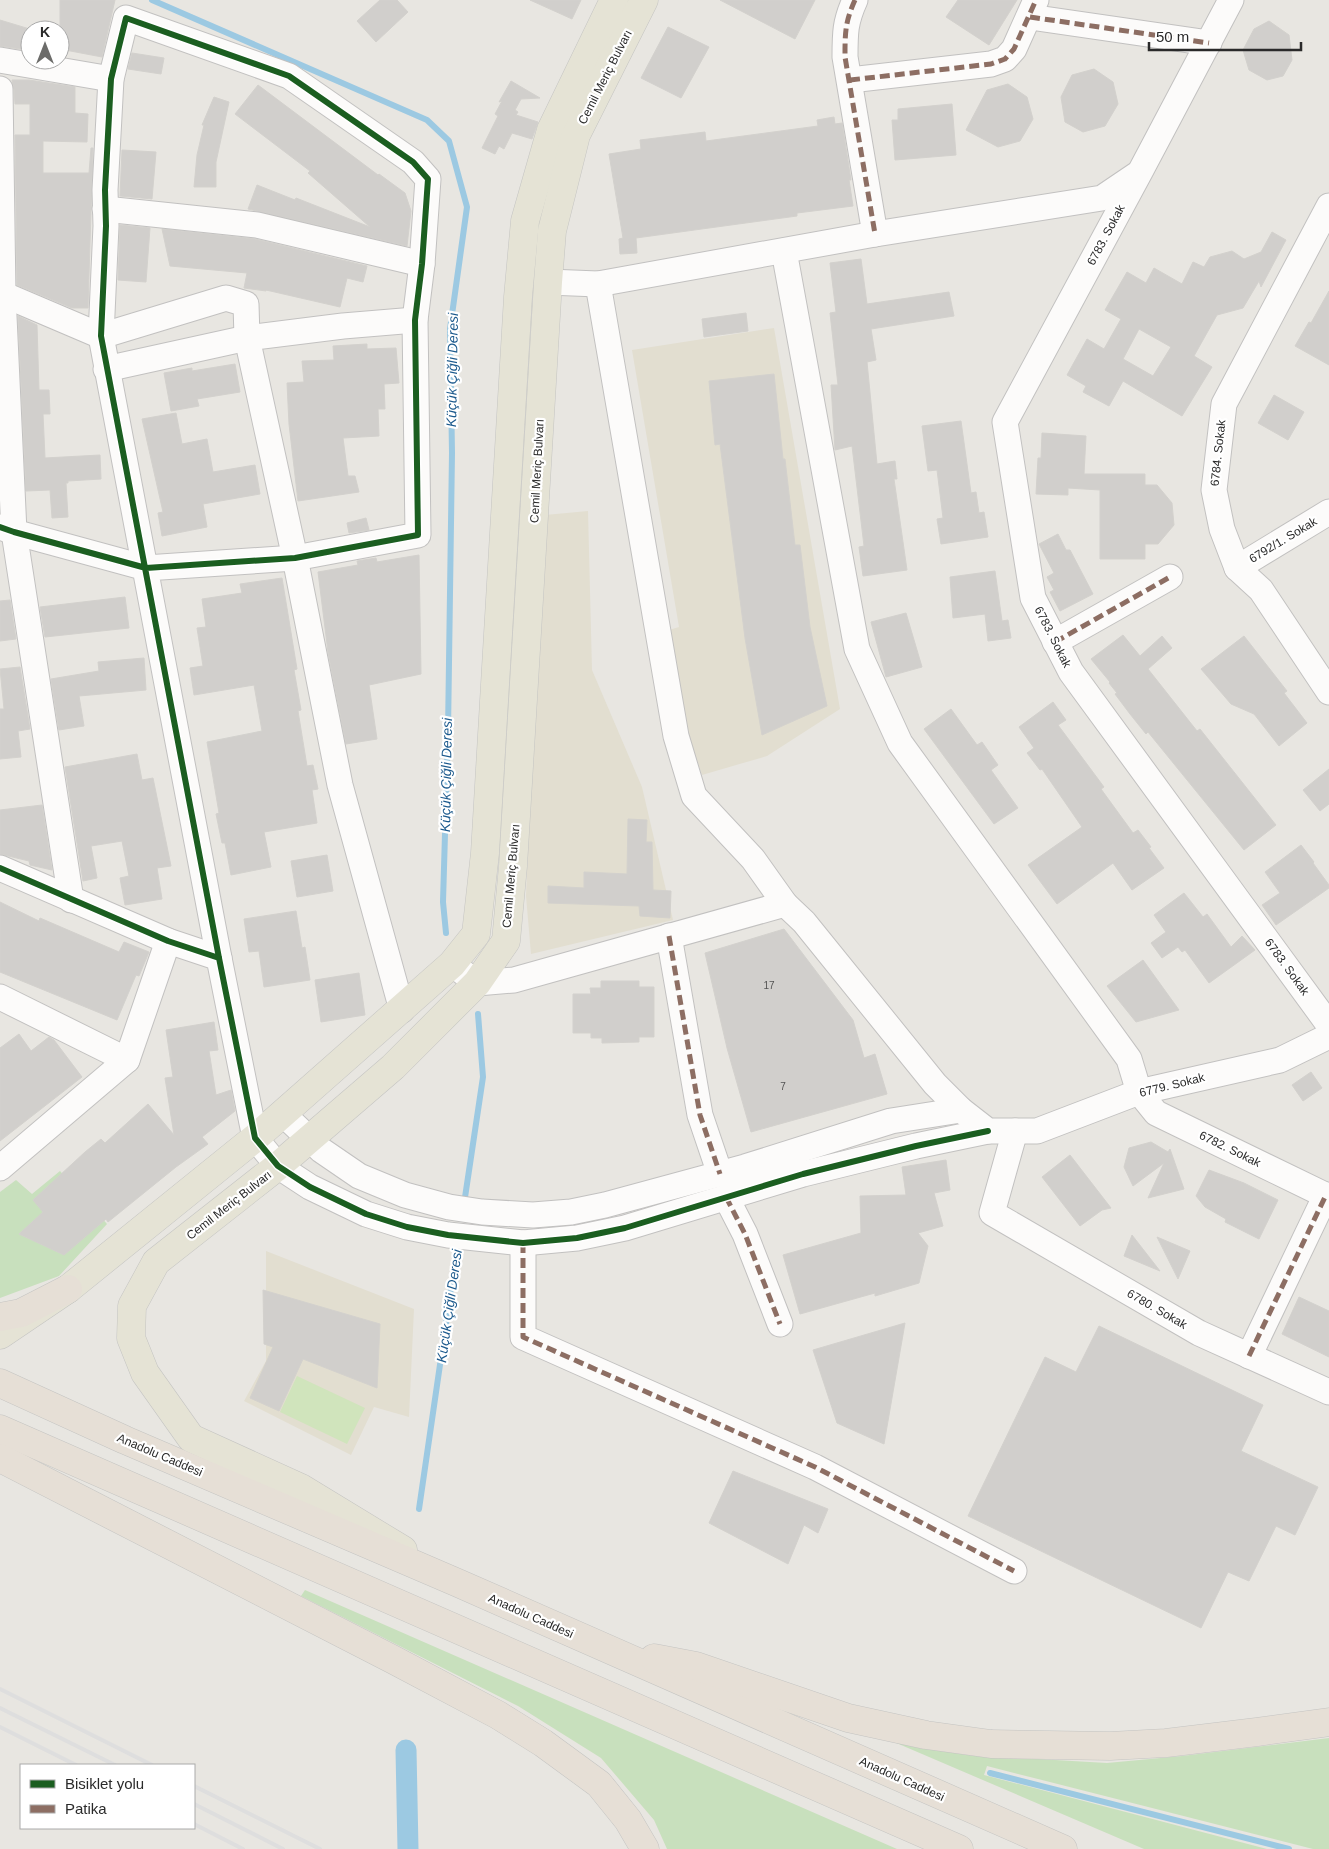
<svg xmlns="http://www.w3.org/2000/svg" width="1329" height="1849" viewBox="0 0 1329 1849" font-family="Arial,sans-serif">
	<rect width="100%" height="100%" fill="#e8e6e1"/>
	<!-- education -->
	<g fill="#e2ded0">
		<polygon points="774,328 840,709 767,756 702,775 691,744 669,630 679,627 632,350"/>
		<polygon points="588,511 592,670 642,787 673,920 531,954 526,896 531,775 545,515"/>
		<polygon points="266,1251 414,1309 409,1417 374,1407 351,1455 244,1401 266,1361"/>
	</g>
	<!-- green -->
	<g fill="#c8e0bd">
		<polygon points="60,1171 107,1224 59,1276 0,1298 0,1192 16,1180 32,1194"/>
		<polygon points="305,1590 897,1849 667,1849 654,1820 601,1758 518,1706 301,1596"/>
		<polygon points="1329,1738 1329,1849 1313,1849 987,1766 984,1775 1267,1849 1144,1849 887,1739 967,1755 1107,1763 1182,1756"/>
	</g>
	<!-- pitch -->
	<polygon fill="#d0e4bc" points="297,1376 365,1408 347,1444 280,1412"/>
	<g fill="none" stroke-linecap="round" stroke-linejoin="round">
		<!-- stream -->
		<g stroke="#9cc9e2" stroke-width="6">
			<polyline points="152,0 427,120 449,141 467,207 450,329 452,453 448,732 443,902 446,933"/>
			<polyline points="464,1204 483,1077 478,1014"/>
			<polyline points="419,1509 458,1241"/>
			<polyline points="990,1773 1289,1849"/>
		</g>
		<!-- canal -->
		<polyline stroke="#9cc9e2" stroke-width="21" points="406,1750 408,1849"/>
	</g>
	<!-- building -->
	<g fill="#d1cfcc" stroke="#d3d1cd" fill-rule="evenodd">
		<polygon points="60,0 115,0 102,57 60,49"/>
		<polygon points="380,0 397,0 408,12 376,42 357,21"/>
		<polygon points="530,0 581,0 572,19"/>
		<polygon points="720,0 815,0 795,39"/>
		<polygon points="958,0 1017,0 989,45 946,17"/>
		<polygon points="0,20 33,30 30,30 30,40 27,50 0,46"/>
		<polygon points="1269,21 1289,35 1292,60 1283,76 1267,80 1249,70 1243,50 1254,29"/>
		<polygon points="668,27 709,47 681,98 641,78"/>
		<polygon points="132,53 164,58 161,74 128,69"/>
		<polygon points="1094,69 1113,82 1118,104 1105,126 1083,132 1065,122 1061,97 1072,75"/>
		<polygon points="12,80 29,80 75,87 75,113 88,114 87,142 43,141 43,173 89,173 91,148 93,148 88,308 72,308 17,285 15,135 30,135 30,104 15,104 14,89"/>
		<polygon points="511,81 540,98 521,99 515,110 518,112 516,115 538,122 532,139 512,133 504,149 499,146 495,154 482,148 498,116 495,114 502,101 499,102"/>
		<polygon points="1008,84 1027,97 1033,119 1020,141 998,147 966,130 987,90"/>
		<polygon points="258,85 378,175 379,174 405,193 411,211 407,246 248,209 257,185 295,200 296,198 370,227 308,173 310,171 235,114"/>
		<polygon points="214,97 229,102 216,162 216,187 194,187 197,155 204,125 202,125"/>
		<polygon points="952,104 956,155 895,160 892,120 898,120 898,109"/>
		<polygon points="834,117 835,124 842,123 851,180 849,180 853,206 797,213 797,216 636,238 637,253 620,254 619,239 623,238 609,154 641,149 640,140 705,132 706,141 818,126 817,120"/>
		<polygon points="122,150 156,152 152,199 120,196"/>
		<polygon points="120,225 150,228 146,282 118,280"/>
		<polygon points="162,229 255,239 367,266 363,282 347,278 340,307 266,290 266,291 244,288 247,273 170,266"/>
		<path d="M1272,232L1286,240L1261,287L1259,281L1243,308L1217,315L1194,356L1212,367L1182,416L1123,381L1109,406L1083,392L1086,386L1067,375L1087,339L1104,349L1121,319L1105,310L1127,272L1146,283L1154,268L1182,284L1193,262L1204,267L1210,257L1232,251L1244,259L1261,252ZM1139,329L1171,347L1153,376L1123,359Z"/>
		<polygon points="861,259 867,304 949,292 954,316 871,329 876,360 867,362 877,464 895,461 897,479 894,479 907,570 863,576 859,547 864,546 852,446 835,450 831,385 838,385 830,313 836,312 830,263"/>
		<polygon points="1329,291 1329,365 1295,346 1309,322 1311,323"/>
		<polygon points="746,313 748,331 704,337 702,319"/>
		<polygon points="18,316 37,325 39,390 49,390 50,414 43,414 45,458 100,455 101,479 68,481 68,483 66,483 68,517 52,518 50,490 26,491"/>
		<polygon points="367,344 367,349 396,348 399,383 384,384 385,409 378,409 379,436 343,438 348,476 355,476 359,492 298,501 289,424 287,383 304,382 302,361 334,360 333,346"/>
		<polygon points="235,364 240,392 197,399 199,406 171,411 164,373 192,368 192,371"/>
		<polygon points="774,374 783,459 785,459 795,545 800,545 810,627 827,706 762,735 745,638 720,444 715,445 709,381"/>
		<polygon points="1274,395 1304,412 1288,440 1258,423"/>
		<polygon points="176,413 182,444 207,439 213,472 255,465 260,494 203,504 207,527 162,536 158,513 163,512 142,419"/>
		<polygon points="961,421 971,493 976,492 979,513 984,512 988,537 941,544 937,519 943,518 937,470 928,471 922,426"/>
		<polygon points="1042,433 1086,436 1084,474 1145,474 1145,485 1157,485 1172,503 1174,525 1158,544 1145,544 1145,559 1100,559 1100,490 1068,488 1068,495 1036,494 1038,458 1041,458"/>
		<polygon points="366,518 369,530 349,533 347,523"/>
		<polygon points="1058,534 1066,550 1070,550 1093,594 1060,611 1050,592 1054,590 1047,577 1054,573 1039,544"/>
		<polygon points="419,555 421,674 369,685 377,739 346,744 328,652 318,572 358,565 357,561 376,558 377,562"/>
		<polygon points="995,571 1002,621 1008,620 1011,638 988,641 985,614 953,618 950,577"/>
		<polygon points="282,578 297,669 294,670 301,710 298,711 307,766 313,765 318,789 312,790 317,823 264,832 271,867 231,875 225,843 222,843 216,814 219,813 207,742 262,731 254,685 194,695 190,668 203,666 197,628 206,627 202,599 242,593 240,584"/>
		<polygon points="125,597 129,628 45,637 40,607"/>
		<polygon points="10,600 16,639 0,641 0,601"/>
		<polygon points="906,613 922,667 886,677 871,622"/>
		<polygon points="1123,635 1140,656 1162,636 1172,648 1148,669 1197,731 1200,729 1276,825 1244,850 1148,732 1146,734 1130,714 1115,694 1117,693 1109,683 1110,682 1091,659"/>
		<polygon points="1244,636 1287,691 1284,693 1307,723 1279,746 1254,714 1231,704 1201,669"/>
		<polygon points="144,658 146,690 79,696 84,726 59,730 51,679 99,671 98,662"/>
		<polygon points="20,667 30,729 18,731 21,757 0,759 0,709 4,709 0,669"/>
		<polygon points="1053,702 1066,720 1058,725 1104,787 1101,789 1133,833 1138,830 1151,847 1149,848 1164,868 1132,890 1113,863 1057,904 1028,865 1082,827 1042,769 1040,770 1027,753 1034,748 1019,727"/>
		<polygon points="951,709 977,745 982,742 998,765 991,770 1018,808 994,824 924,729"/>
		<polygon points="137,754 142,780 153,778 171,866 157,868 162,899 125,905 120,878 129,876 122,841 91,846 97,878 83,881 65,767"/>
		<polygon points="1329,769 1329,804 1320,811 1303,790"/>
		<polygon points="42,805 52,870 30,865 29,861 0,854 0,810"/>
		<polygon points="628,819 647,820 646,842 652,842 653,890 671,891 670,918 640,916 639,906 548,903 548,886 584,888 584,872 627,874"/>
		<polygon points="1301,845 1314,862 1313,863 1329,885 1329,888 1276,925 1262,905 1280,893 1265,872"/>
		<polygon points="327,855 333,891 297,897 291,861"/>
		<polygon points="1184,893 1203,917 1207,914 1231,947 1242,936 1255,950 1209,983 1185,950 1182,952 1178,947 1162,958 1151,943 1166,932 1154,915"/>
		<polygon points="0,902 39,921 40,918 119,952 124,942 149,952 139,976 136,975 117,1020 0,972"/>
		<polygon points="296,911 302,948 305,947 310,980 264,987 259,951 249,952 244,919"/>
		<polygon points="784,929 853,1020 864,1058 875,1054 887,1094 751,1132 727,1048 705,953"/>
		<polygon points="1143,960 1179,1010 1136,1022 1107,986"/>
		<polygon points="359,973 365,1015 321,1022 315,980"/>
		<polygon points="601,981 639,981 639,987 654,987 654,1037 639,1037 639,1042 602,1043 602,1038 591,1038 591,1033 573,1033 573,994 591,994 590,988 601,988"/>
		<polygon points="214,1022 218,1050 209,1051 216,1095 231,1090 235,1111 202,1137 208,1144 176,1167 108,1222 106,1219 64,1255 19,1234 43,1212 33,1200 85,1152 101,1139 105,1143 148,1104 174,1135 165,1078 173,1077 166,1030"/>
		<polygon points="19,1034 31,1051 49,1037 54,1040 82,1077 0,1141 0,1048"/>
		<polygon points="1311,1072 1322,1088 1303,1101 1292,1085"/>
		<polygon points="1151,1142 1168,1152 1170,1149 1184,1189 1148,1198 1164,1163 1133,1186 1124,1167 1129,1148"/>
		<polygon points="1070,1155 1111,1208 1102,1210 1080,1226 1042,1177"/>
		<polygon points="946,1160 950,1190 934,1193 943,1226 918,1233 928,1246 919,1283 875,1296 875,1293 800,1314 783,1255 861,1233 860,1196 906,1195 902,1167"/>
		<polygon points="1209,1170 1244,1183 1278,1200 1259,1239 1225,1222 1226,1219 1205,1207 1196,1196"/>
		<polygon points="1132,1235 1160,1271 1124,1256"/>
		<polygon points="1157,1237 1190,1251 1178,1279"/>
		<polygon points="263,1290 380,1324 377,1388 303,1359 279,1411 250,1398 273,1347 264,1344"/>
		<polygon points="1299,1297 1329,1311 1329,1357 1282,1334"/>
		<polygon points="905,1323 884,1444 837,1423 813,1350"/>
		<polygon points="1099,1326 1263,1405 1241,1451 1318,1487 1295,1535 1276,1526 1249,1581 1228,1572 1201,1628 968,1516 1045,1357 1076,1372"/>
		<polygon points="733,1471 828,1509 818,1533 804,1525 788,1564 709,1523"/>
	</g>
	<g fill="none" stroke-linecap="round" stroke-linejoin="round">
		<defs>
			<g id="minor">
				<path d="M855,0C845,22 845,33 845,57L875,234"/>
				<polyline points="1231,0 1140,172 1005,422 1033,598 1071,672 1329,1025"/>
				<polyline points="1030,17 1209,43"/>
				<polyline points="0,60 111,79"/>
				<polyline points="850,80 991,64 1005,59 1014,49 1036,0"/>
				<polyline points="0,89 3,295 14,532 71,900"/>
				<polyline points="1329,206 1224,404 1214,490 1222,529 1237,568 1261,590 1329,692"/>
				<polyline points="105,209 257,225 422,264"/>
				<polyline points="784,251 857,649 900,743 1129,1059 1139,1092 1156,1113 1329,1197"/>
				<polyline points="548,282 598,284 875,234 1102,198 1136,175"/>
				<polyline points="598,284 676,736 694,796 753,859 785,904"/>
				<polyline points="0,293 101,336 226,298 246,304 247,338 295,558 340,785 402,1010"/>
				<polyline points="106,369 247,338 343,326 415,320"/>
				<polyline points="0,527 14,532 146,568 295,558 418,535 415,320 422,264 428,179 413,162 289,76 126,18 111,79 105,190 106,226 101,336 219,958"/>
				<polyline points="1237,568 1329,512"/>
				<polyline points="1055,642 1170,577"/>
				<polyline points="0,868 168,941 219,958 255,1138 278,1166 310,1187 366,1214 407,1227 448,1235 523,1243 577,1238 625,1228 803,1174 916,1146 988,1131"/>
				<polyline points="669,936 700,1115 720,1174"/>
				<polyline points="452,964 477,983 514,980 785,904 804,922 935,1084 961,1110 988,1131 1037,1131 1139,1092 1280,1060 1329,1036"/>
				<polyline points="0,997 127,1060"/>
				<polyline points="283,1114 321,1150 359,1176 405,1195 449,1207 482,1212 533,1215 571,1212 605,1205 745,1167 891,1121 961,1110"/>
				<polyline points="1015,1131 992,1213 1199,1333 1329,1392"/>
				<polyline points="0,1168 127,1060 168,941"/>
				<polyline points="726,1197 745,1234 780,1324"/>
				<polyline points="523,1243 523,1337 815,1467 1014,1571"/>
				<polyline points="1249,1356 1326,1195"/>
			</g>
			<g id="major">
				<polyline points="0,1335 68,1289 255,1138 452,964 476,934 485,853 518,297 525,221 551,130 614,0"/>
				<polyline points="403,1550 301,1488 191,1438 145,1373 131,1338 132,1306 156,1262 278,1166 393,1067 477,983 506,941 513,866 548,282 552,231 576,135 644,0"/>
			</g>
			<g id="highway">
				<polyline points="0,1317 21,1313 68,1289"/>
				<polyline points="0,1383 125,1440 458,1583 1063,1849"/>
				<polyline points="0,1429 959,1849"/>
				<polyline points="0,1458 392,1659 498,1715 543,1743 599,1784 628,1820 645,1849"/>
				<polyline points="654,1658 696,1666 848,1718 926,1735 991,1744 1110,1746 1166,1743 1257,1732 1329,1722"/>
			</g>
		</defs>
		<!-- minor casing -->
		<use href="#minor" stroke="#c2c1c0" stroke-width="27"/>
		<!-- major casing -->
		<use href="#major" stroke="#c4c4c2" stroke-width="29"/>
		<!-- highway casing -->
		<use href="#highway" stroke="#c4c4c2" stroke-width="29"/>
		<!-- minor -->
		<use href="#minor" stroke="#fcfbfa" stroke-width="25"/>
		<!-- major -->
		<use href="#major" stroke="#e5e3d5" stroke-width="28"/>
		<!-- highway -->
		<use href="#highway" stroke="#e6dfd6" stroke-width="28"/>
		<!-- rail -->
		<g stroke="#dedede" stroke-width="4">
			<polyline points="0,1689 152,1765"/>
			<polyline points="0,1708 115,1765"/>
			<polyline points="0,1727 76,1765"/>
			<polyline points="194,1786 320,1849"/>
			<polyline points="194,1804 283,1849"/>
			<polyline points="194,1824 243,1849"/>
		</g>
		<!-- quiet -->
		<g stroke="#8d6e63" stroke-width="5" stroke-dasharray="10 5" stroke-linecap="butt">
			<path d="M855,0C845,22 845,33 845,57L875,234"/>
			<polyline points="1030,17 1209,43"/>
			<polyline points="850,80 991,64 1005,59 1014,49 1036,0"/>
			<polyline points="1055,642 1170,577"/>
			<polyline points="669,936 700,1115 720,1174"/>
			<polyline points="726,1197 745,1234 780,1324"/>
			<polyline points="523,1243 523,1337 815,1467 1014,1571"/>
			<polyline points="1249,1356 1326,1195"/>
		</g>
		<defs>
			<g id="cycleway">
				<polyline points="0,527 14,532 146,568 295,558 418,535 415,320 422,264 428,179 413,162 289,76 126,18 111,79 105,190 106,226 101,336 219,958"/>
				<polyline points="0,868 168,941 219,958 255,1138 278,1166 310,1187 366,1214 407,1227 448,1235 523,1243 577,1238 625,1228 803,1174 916,1146 988,1131"/>
			</g>
		</defs>
		<!-- cycleway casing -->
		<use href="#cycleway" stroke="#fff" stroke-width="9"/>
		<!-- cycleway -->
		<use href="#cycleway" stroke="#1b5e20" stroke-width="6"/>
	</g>
	<g text-anchor="middle" stroke-width="4.5" stroke-linejoin="round" paint-order="stroke">
		<!-- number labels -->
		<g font-size="10" fill="#545453">
			<text x="769" y="989">17</text>
			<text x="783" y="1090">7</text>
		</g>
		<!-- street labels -->
		<g font-size="12" fill="#2a2a2a" stroke="#fff">
			<text transform="translate(605 77) rotate(-63)" y="4">Cemil Meriç Bulvarı</text>
			<text transform="translate(1106 235) rotate(-62)" y="4">6783. Sokak</text>
			<text transform="translate(1218 453) rotate(-84)" y="4">6784. Sokak</text>
			<text transform="translate(537 471) rotate(-87)" y="4">Cemil Meriç Bulvarı</text>
			<text transform="translate(1283 540) rotate(-31)" y="4">6792/1. Sokak</text>
			<text transform="translate(1053 637) rotate(63)" y="4">6783. Sokak</text>
			<text transform="translate(511 876) rotate(-85)" y="4">Cemil Meriç Bulvarı</text>
			<text transform="translate(1287 967) rotate(54)" y="4">6783. Sokak</text>
			<text transform="translate(1172 1085) rotate(-14)" y="4">6779. Sokak</text>
			<text transform="translate(1230 1149) rotate(26)" y="4">6782. Sokak</text>
			<text transform="translate(229 1205) rotate(-38)" y="4">Cemil Meriç Bulvarı</text>
			<text transform="translate(1157 1309) rotate(30)" y="4">6780. Sokak</text>
			<text transform="translate(160 1455) rotate(23)" y="4">Anadolu Caddesi</text>
			<text transform="translate(531 1616) rotate(24)" y="4">Anadolu Caddesi</text>
			<text transform="translate(902 1779) rotate(24)" y="4">Anadolu Caddesi</text>
		</g>
		<!-- water labels -->
		<g font-size="14" font-style="italic" fill="#1c5a8d" stroke="#fff">
			<text transform="translate(452 370) rotate(-89)" y="5">Küçük Çiğli Deresi</text>
			<text transform="translate(446 775) rotate(-89)" y="5">Küçük Çiğli Deresi</text>
			<text transform="translate(449 1306) rotate(-82)" y="5">Küçük Çiğli Deresi</text>
		</g>
	</g>
	<!-- legend -->
	<rect x="20" y="1764" width="175" height="65" fill="#ffffff" stroke="#aaaaaa"/>
	<rect x="30" y="1780" width="25" height="8" fill="#1b5e20" stroke="#aaaaaa"/>
	<text x="65" y="1789" font-size="15" fill="#2a2a2a">Bisiklet yolu</text>
	<rect x="30" y="1805" width="25" height="8" fill="#8d6e63" stroke="#aaaaaa"/>
	<text x="65" y="1814" font-size="15" fill="#2a2a2a">Patika</text>
	<!-- north arrow -->
	<g transform="translate(45 45)"><circle r="24" fill="#ffffff" stroke="#aaaaaa"/>
	<path d="M0-4L9 19L0 12L-9 19Z" fill="#6c6c6a"/>
	<text y="-8" font-size="14" font-weight="bold" text-anchor="middle" fill="#2a2a2a">K</text>
	</g>
	<!-- scale -->
	<path d="M1149 42v8h152v-8" fill="none" stroke="#2a2a2a" stroke-width="2.5"/>
	<text x="1156" y="42" font-size="15" fill="#2a2a2a" stroke="#ffffff" stroke-width="4" paint-order="stroke">50 m</text>
</svg>
